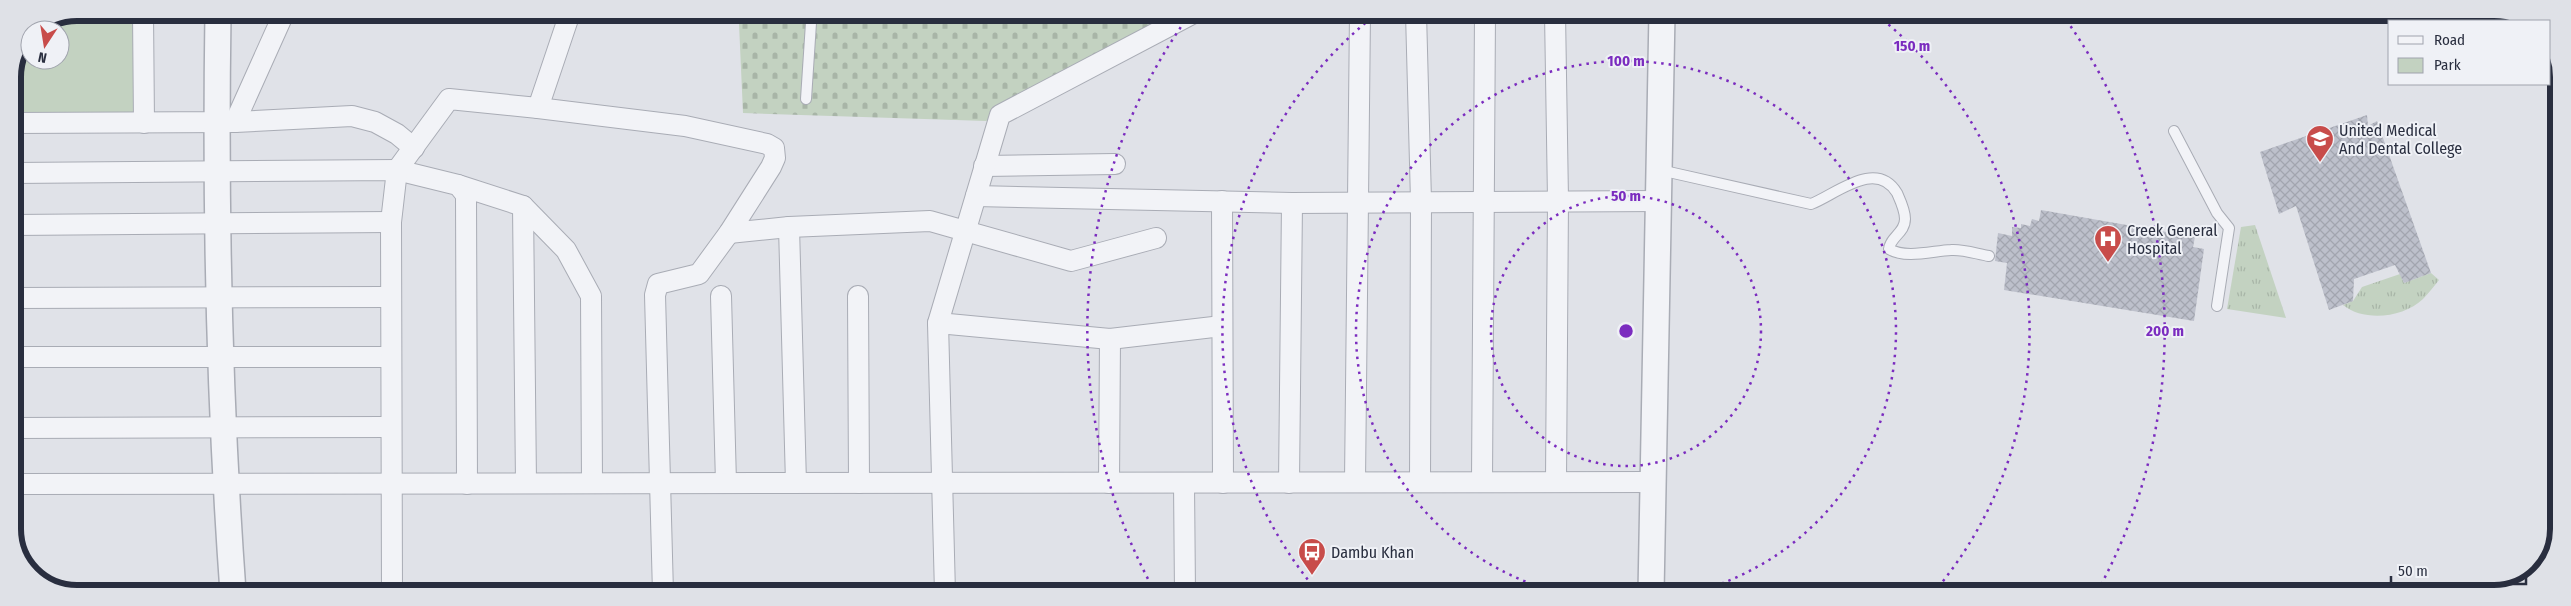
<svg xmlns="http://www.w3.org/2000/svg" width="2571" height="606" viewBox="0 0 2571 606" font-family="'Fira Sans Condensed',sans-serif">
	<defs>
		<pattern id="grass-tufts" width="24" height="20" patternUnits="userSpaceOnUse" patternTransform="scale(1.25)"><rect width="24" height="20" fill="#c3d2c1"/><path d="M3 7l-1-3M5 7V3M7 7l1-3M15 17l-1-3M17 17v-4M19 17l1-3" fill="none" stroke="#a8b5a7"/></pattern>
		<pattern id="cemetery-stones" width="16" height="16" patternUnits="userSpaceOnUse" patternTransform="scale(1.25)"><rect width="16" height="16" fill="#c3d2c1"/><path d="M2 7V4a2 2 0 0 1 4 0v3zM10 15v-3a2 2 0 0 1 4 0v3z" fill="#a8b5a7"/></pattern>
		<pattern id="building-cross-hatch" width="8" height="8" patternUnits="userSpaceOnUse" patternTransform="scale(1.25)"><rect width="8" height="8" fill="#bdc0cb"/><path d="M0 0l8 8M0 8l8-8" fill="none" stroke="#a2a5af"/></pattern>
	</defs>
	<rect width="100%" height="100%" fill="#e0e2e8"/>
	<!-- grass -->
	<g fill="url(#grass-tufts)">
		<polygon points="2255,225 2286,318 2227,309 2241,227"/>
		<path d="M2431,273L2439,280C2434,286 2429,293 2423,299C2403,318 2364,322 2343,305L2353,301L2362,287L2400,274L2404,283Z"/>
	</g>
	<!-- cemetery -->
	<polygon fill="url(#cemetery-stones)" points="704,13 1181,13 986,121 743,113 739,24"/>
	<!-- park -->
	<polygon fill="#c3d2c1" points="78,13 143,13 144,123 13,123 13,77 30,36 30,60 60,60 60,30 35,30"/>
	<!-- building -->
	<g fill="url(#building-cross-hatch)">
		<polygon points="2367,115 2368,126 2377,121 2431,273 2404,283 2395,265 2354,279 2353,301 2329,310 2296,206 2279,214 2260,152"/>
		<polygon points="2041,210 2195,237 2193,247 2204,249 2194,321 2004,290 2007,263 1995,261 1998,233 2012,236 2012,227 2021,228 2021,224 2030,226 2032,219 2039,221"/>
	</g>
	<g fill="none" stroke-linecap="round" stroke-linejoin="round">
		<defs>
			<g id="service">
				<polyline points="806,99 811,23 813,13"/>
				<polyline points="2174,131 2217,213 2229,228 2217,306"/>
				<path d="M1660,170L1811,204C1835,195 1876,158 1897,193C1901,202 1905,210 1905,219C1905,233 1890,237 1889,249C1906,259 1932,251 1951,250C1963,249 1977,254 1989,256"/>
			</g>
			<g id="minor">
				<polyline points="143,13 144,123"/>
				<polyline points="1416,13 1421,201 1420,482"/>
				<polyline points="1555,13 1558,200 1556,482"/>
				<polyline points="538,108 685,126 767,144 774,148 775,158 771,167 729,233 699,274 658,284 655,295 663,593"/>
				<polyline points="235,122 284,13"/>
				<polyline points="13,123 235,122 352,116 375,122 397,134 414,148"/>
				<polyline points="984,166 1115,164"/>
				<polyline points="13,173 397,170 458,185 466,195 467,484"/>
				<polyline points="458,185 523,206 566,250 591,296 592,483"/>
				<polyline points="976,196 1292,203 1660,201"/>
				<polyline points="1222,201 1223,483"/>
				<polyline points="523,206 526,483"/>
				<polyline points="13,225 391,222"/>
				<polyline points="789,227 796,483"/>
				<polyline points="729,233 789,227 930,221 1071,261 1156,238"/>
				<polyline points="721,296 726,483"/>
				<polyline points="858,296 859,483"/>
				<polyline points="13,298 391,297"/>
				<polyline points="938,323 1110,339 1222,326"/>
				<polyline points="13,357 391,357"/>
				<polyline points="13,428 391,427"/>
				<polyline points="1355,482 1360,13"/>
				<polyline points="1482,482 1485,13"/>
				<polyline points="1109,483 1110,339"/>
				<polyline points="1184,483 1185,593"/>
				<polyline points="1289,483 1292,203"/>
				<polyline points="13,484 1653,482"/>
				<polyline points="392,592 391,222 397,170 449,99 538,108 570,13"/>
				<polyline points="945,593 938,323 1000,115 1194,13"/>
			</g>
			<g id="tertiary">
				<path d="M218,13C215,206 219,399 233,592"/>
				<polyline points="1651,593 1662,13"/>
			</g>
		</defs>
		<!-- service casing -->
		<use href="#service" stroke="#a9acb5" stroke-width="12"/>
		<!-- minor casing -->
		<use href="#minor" stroke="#a9acb5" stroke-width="22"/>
		<!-- tertiary casing -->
		<use href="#tertiary" stroke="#a9acb5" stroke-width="28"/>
		<!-- service -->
		<use href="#service" stroke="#f2f3f7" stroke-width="10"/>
		<!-- minor -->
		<use href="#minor" stroke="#f2f3f7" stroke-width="20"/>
		<!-- tertiary -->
		<use href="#tertiary" stroke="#f2f3f7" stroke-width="25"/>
	</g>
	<!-- distance rings -->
	<g fill="none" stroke="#7b2cbf" stroke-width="2.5" stroke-dasharray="2.5 5">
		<circle cx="1626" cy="331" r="135"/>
		<path d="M1561 593A270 270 0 1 1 1691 593"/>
		<path d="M1317 591A404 404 0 0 1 1375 15M1877 15A404 404 0 0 1 1935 591"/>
		<path d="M1155 592A539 539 0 0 1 1190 14M2062 14A539 539 0 0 1 2097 592"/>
	</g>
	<!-- icons -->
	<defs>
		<symbol id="university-pin" viewBox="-11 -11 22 30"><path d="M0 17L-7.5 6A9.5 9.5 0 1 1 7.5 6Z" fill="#c84c4a" stroke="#eff1f6"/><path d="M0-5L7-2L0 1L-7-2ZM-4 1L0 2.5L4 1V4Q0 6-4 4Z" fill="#fff"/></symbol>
		<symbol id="hospital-pin" viewBox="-11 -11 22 30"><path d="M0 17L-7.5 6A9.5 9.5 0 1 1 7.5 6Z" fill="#c84c4a" stroke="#eff1f6"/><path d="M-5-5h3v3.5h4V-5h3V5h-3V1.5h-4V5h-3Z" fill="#fff"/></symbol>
		<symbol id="bus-pin" viewBox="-11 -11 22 30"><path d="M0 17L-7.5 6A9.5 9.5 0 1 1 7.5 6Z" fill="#c84c4a" stroke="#eff1f6"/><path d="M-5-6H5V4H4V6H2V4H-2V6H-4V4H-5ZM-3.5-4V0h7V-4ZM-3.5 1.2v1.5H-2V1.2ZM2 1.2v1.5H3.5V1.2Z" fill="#fff"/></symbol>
	</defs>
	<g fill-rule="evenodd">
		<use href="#university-pin" x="2304" y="123" width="32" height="43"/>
		<use href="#hospital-pin" x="2092" y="223" width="32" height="43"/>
		<use href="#bus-pin" x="1296" y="536" width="32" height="43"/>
	</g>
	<g text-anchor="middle" stroke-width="4" stroke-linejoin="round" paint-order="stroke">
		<!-- poi labels -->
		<g font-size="16" fill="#292e3f" stroke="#eff1f6" text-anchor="start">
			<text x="2339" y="136">United Medical<tspan x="2339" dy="18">And Dental College</tspan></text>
			<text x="2127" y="236">Creek General<tspan x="2127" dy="18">Hospital</tspan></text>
			<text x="1331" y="558">Dambu Khan</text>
		</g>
	</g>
	<!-- crop -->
	<path d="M0 0H2571V606H0ZM77 21H2494A56 56 0 0 1 2550 77V529A56 56 0 0 1 2494 585H77A56 56 0 0 1 21 529V77A56 56 0 0 1 77 21Z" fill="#dfe1e7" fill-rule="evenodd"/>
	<path fill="none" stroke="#292e3f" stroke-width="6" d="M77 21H2494A56 56 0 0 1 2550 77V529A56 56 0 0 1 2494 585H77A56 56 0 0 1 21 529V77A56 56 0 0 1 77 21Z"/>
	<circle cx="1626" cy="331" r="8" fill="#7b2cbf" stroke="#eff1f6" stroke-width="2.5"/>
	<g font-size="15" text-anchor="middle" font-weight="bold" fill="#7b2cbf" stroke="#eff1f6" stroke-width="4" stroke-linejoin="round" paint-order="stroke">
		<text x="1912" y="51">150 m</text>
		<text x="1626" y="66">100 m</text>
		<text x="1626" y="201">50 m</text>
		<text x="2165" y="336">200 m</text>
	</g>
	<!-- legend -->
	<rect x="2388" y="20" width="162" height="65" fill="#eff1f6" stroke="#a0a3ad"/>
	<rect x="2398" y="36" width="25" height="8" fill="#f2f3f7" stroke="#a0a3ad"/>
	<text x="2434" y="45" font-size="15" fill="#292e3f">Road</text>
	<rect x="2398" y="58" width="25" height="15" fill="#c3d2c1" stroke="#a0a3ad"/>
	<text x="2434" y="70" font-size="15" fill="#292e3f">Park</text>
	<!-- north arrow -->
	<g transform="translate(45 45) rotate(192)"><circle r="24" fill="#eff1f6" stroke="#a0a3ad"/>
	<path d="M0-4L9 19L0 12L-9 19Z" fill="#c84c4a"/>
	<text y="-8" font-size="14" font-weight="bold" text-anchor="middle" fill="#292e3f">N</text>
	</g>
	<!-- scale -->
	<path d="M2391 576v8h135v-8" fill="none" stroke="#292e3f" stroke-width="2.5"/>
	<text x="2398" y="576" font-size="15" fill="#292e3f" stroke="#eff1f6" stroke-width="4" paint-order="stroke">50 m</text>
</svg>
